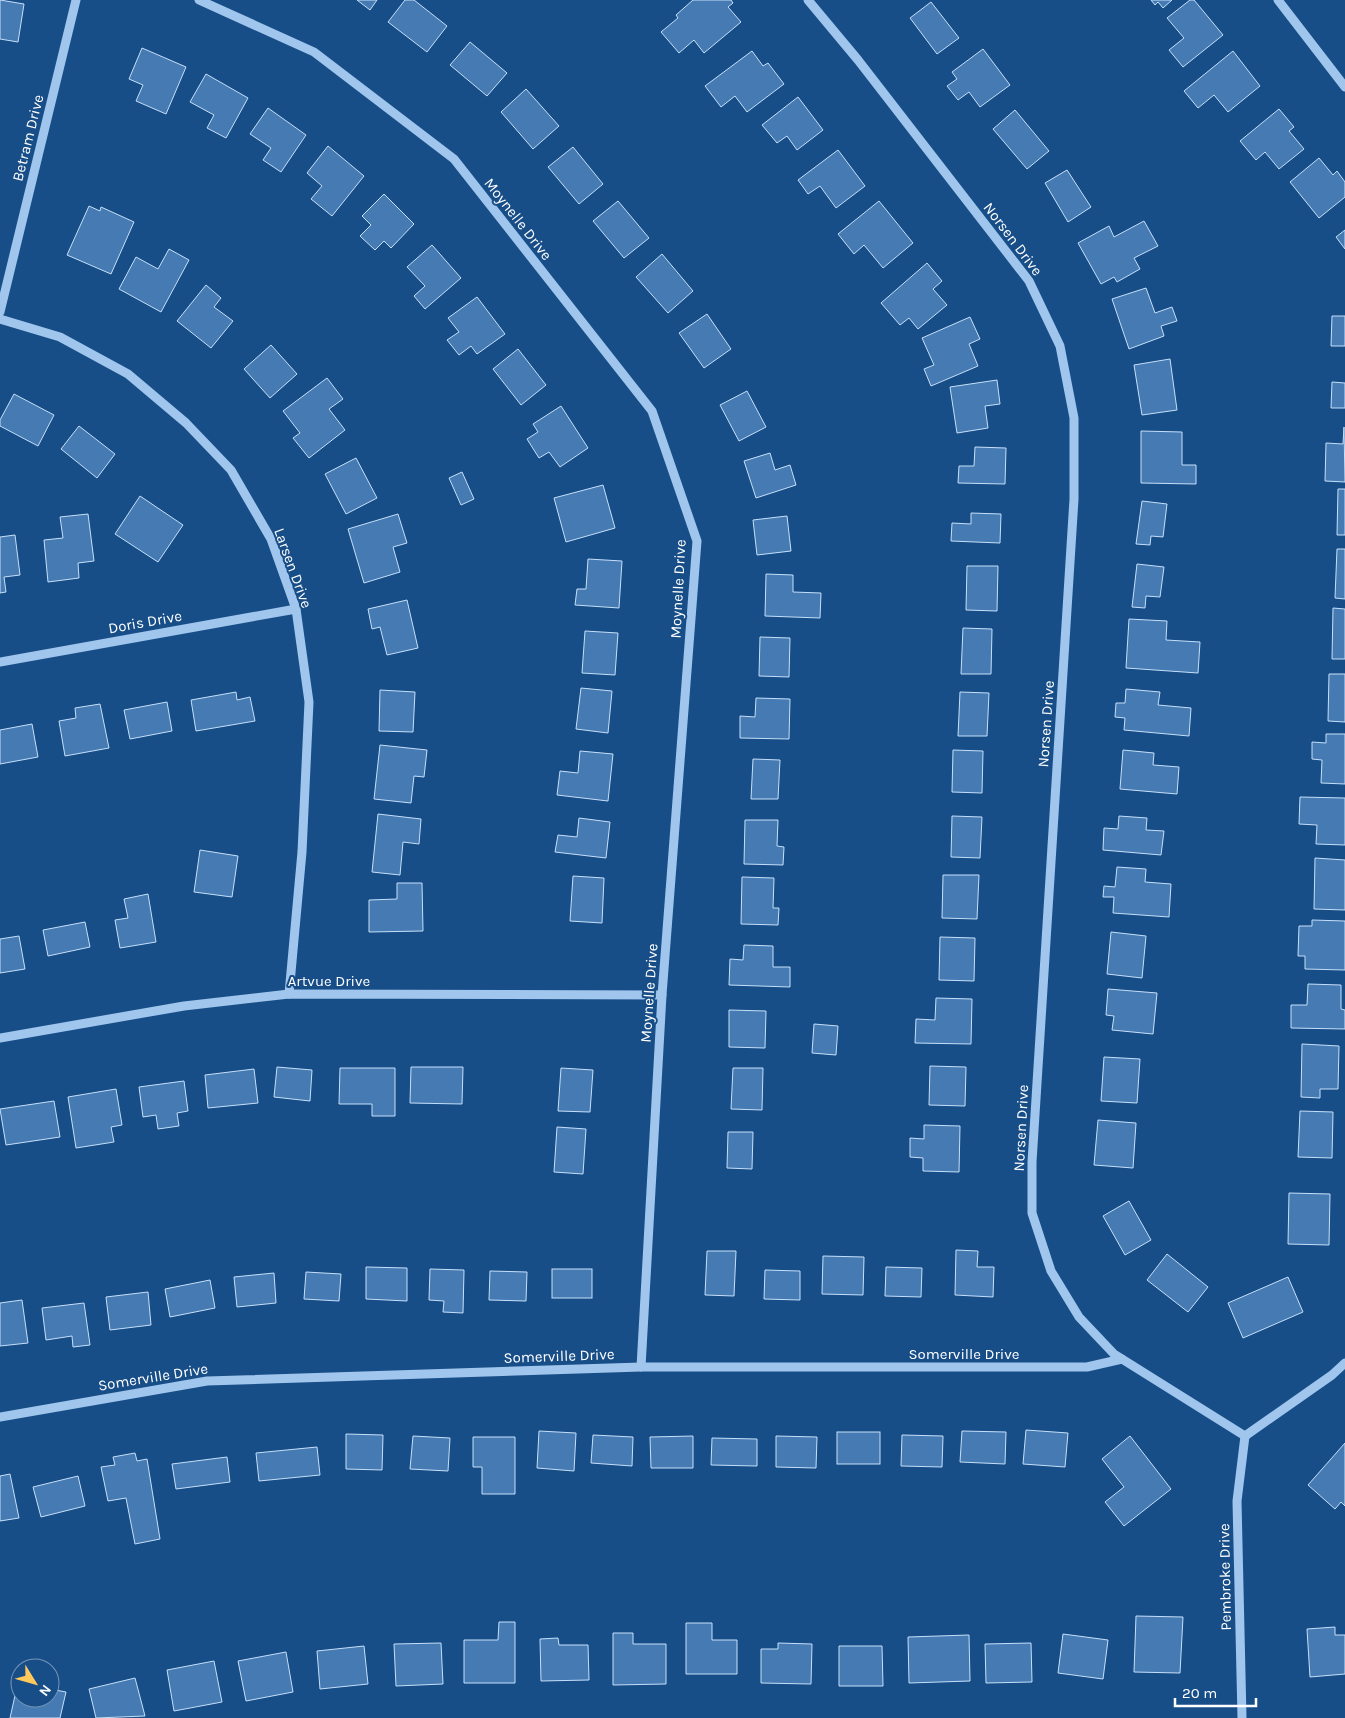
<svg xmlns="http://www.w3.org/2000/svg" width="1345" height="1718" viewBox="0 0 1345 1718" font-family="Karla,sans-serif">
	<rect width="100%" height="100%" fill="#184e88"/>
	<!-- building -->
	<g fill="#457bb2" stroke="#c6dffa">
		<polygon points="0,0 24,4 18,42 0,39"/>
		<polygon points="357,0 377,0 370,10"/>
		<polygon points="405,0 414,0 447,26 427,52 388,22"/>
		<polygon points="693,0 731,0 733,3 728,7 741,22 704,53 694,40 679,53 661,32 678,18 676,15"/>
		<polygon points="1151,0 1172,0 1163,8 1158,2 1155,5"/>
		<polygon points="1190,0 1194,0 1223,35 1183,67 1169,50 1184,38 1167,18"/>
		<polygon points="931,2 959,38 937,54 910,18"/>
		<polygon points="470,42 507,73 487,96 450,65"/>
		<polygon points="142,48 186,67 166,114 136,101 143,85 129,79"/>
		<polygon points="983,49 1010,85 980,107 969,92 958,100 947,86 957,79 952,72"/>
		<polygon points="752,51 763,66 768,63 784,84 747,112 735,96 721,107 705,86"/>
		<polygon points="1233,51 1260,86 1228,112 1214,95 1198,108 1184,91"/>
		<polygon points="206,74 248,98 226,138 207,128 214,115 190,102"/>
		<polygon points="526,89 559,126 533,149 501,112"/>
		<polygon points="798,97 823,130 797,150 787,136 777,143 762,125"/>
		<polygon points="268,108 306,135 281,172 263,160 271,148 250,134"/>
		<polygon points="1279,109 1294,127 1289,131 1304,149 1279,169 1265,152 1256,160 1240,141"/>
		<polygon points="1015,110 1049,151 1027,169 993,129"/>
		<polygon points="328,146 364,176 332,216 311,199 322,186 307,173"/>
		<polygon points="573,147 603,184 579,204 548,167"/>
		<polygon points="838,150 865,186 836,208 820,186 808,194 798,180"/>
		<polygon points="1319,158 1333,175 1337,171 1345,182 1345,197 1319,218 1290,182"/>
		<polygon points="1067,170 1091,207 1068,222 1045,183"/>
		<polygon points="384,194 414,224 391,248 384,241 375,250 360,236 371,225 362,216"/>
		<polygon points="618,201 649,238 624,258 593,221"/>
		<polygon points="879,201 913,243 883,268 864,245 854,254 838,234"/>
		<polygon points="89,206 100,211 101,207 134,222 111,274 67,255"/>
		<polygon points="1144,221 1158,246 1134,258 1140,269 1117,282 1114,277 1101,284 1078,243 1109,226 1114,237"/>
		<polygon points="1345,230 1345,249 1336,237"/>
		<polygon points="432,245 461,278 425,309 414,296 425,286 407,267"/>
		<polygon points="169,249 189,260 161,312 119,289 136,257 158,269"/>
		<polygon points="662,254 693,291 668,313 636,277"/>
		<polygon points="927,263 942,281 933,289 947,305 918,329 909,318 900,325 881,303"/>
		<polygon points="206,285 221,298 214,307 233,321 211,348 177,321"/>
		<polygon points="1146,288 1155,313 1172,307 1177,321 1161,326 1164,336 1129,349 1112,299"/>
		<polygon points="477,297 505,334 477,354 471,346 459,355 447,340 459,332 448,318"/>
		<polygon points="707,314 731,349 704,368 679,333"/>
		<polygon points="1332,316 1345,316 1345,346 1331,346"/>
		<polygon points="970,317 980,339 969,344 978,366 931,386 924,369 934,365 922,338"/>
		<polygon points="271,345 297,374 270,398 244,369"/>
		<polygon points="518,349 546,385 521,405 493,369"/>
		<polygon points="1170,359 1177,410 1142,415 1134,365"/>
		<polygon points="327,378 343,399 329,409 345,430 309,458 293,438 300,433 283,411"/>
		<polygon points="997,380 1000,404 985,406 988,428 957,433 950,387"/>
		<polygon points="1332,382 1345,383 1345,408 1331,408"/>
		<polygon points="747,391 766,427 739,441 720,405"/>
		<polygon points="14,394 54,415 38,446 0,426 0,420"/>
		<polygon points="561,406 588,448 560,467 549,452 539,458 527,439 538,432 533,424"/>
		<polygon points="79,426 115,454 97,478 61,449"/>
		<polygon points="1344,427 1345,482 1325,481 1326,443 1343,444"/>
		<polygon points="1141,431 1182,432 1182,465 1196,465 1196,484 1141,483"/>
		<polygon points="975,447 1006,448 1005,484 958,483 959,466 974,466"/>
		<polygon points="770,453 775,470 790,465 796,485 756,498 744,461"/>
		<polygon points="356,458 377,498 346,514 325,474"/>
		<polygon points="462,472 474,499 461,505 449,478"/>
		<polygon points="603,485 615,528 566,542 554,498"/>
		<polygon points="1338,489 1345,489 1345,535 1337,535"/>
		<polygon points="140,496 183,525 158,562 115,534"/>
		<polygon points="1142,501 1167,504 1163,537 1151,536 1150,545 1136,544"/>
		<polygon points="971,513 1001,514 1000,543 951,541 952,523 971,524"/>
		<polygon points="88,514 94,561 78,563 79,578 48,582 44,540 63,538 60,517"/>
		<polygon points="398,514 407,543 393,547 400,572 364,583 348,529"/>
		<polygon points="787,516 791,551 757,555 753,520"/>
		<polygon points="15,535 20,575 4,577 6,592 0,593 0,537"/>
		<polygon points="1337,549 1345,549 1345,599 1335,598"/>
		<polygon points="588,559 622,561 619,608 575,605 577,589 586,589"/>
		<polygon points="1137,564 1164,567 1160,597 1146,596 1145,608 1132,607"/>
		<polygon points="967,566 998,566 997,611 966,610"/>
		<polygon points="766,574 793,575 793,592 821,593 820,618 765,616"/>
		<polygon points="407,600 418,648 387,655 380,627 372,629 368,609"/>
		<polygon points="1333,608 1345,609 1345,659 1332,659"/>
		<polygon points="1129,619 1167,621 1166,640 1200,642 1198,673 1126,668"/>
		<polygon points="963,628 992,629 991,674 961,674"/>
		<polygon points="585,631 618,633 615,675 582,673"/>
		<polygon points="760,637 790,638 789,677 759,676"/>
		<polygon points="1329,674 1345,674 1345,722 1328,721"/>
		<polygon points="581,688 612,691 608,733 576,729"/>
		<polygon points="1126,689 1160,692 1158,705 1191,708 1189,736 1124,730 1125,718 1115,717 1116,703 1125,703"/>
		<polygon points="380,690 415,692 413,732 379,731"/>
		<polygon points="236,692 237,700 250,697 255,721 196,731 191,700"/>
		<polygon points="960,692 989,693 987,736 958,736"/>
		<polygon points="756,698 790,699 789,739 740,738 740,716 755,717"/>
		<polygon points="167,702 172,731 130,739 124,710"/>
		<polygon points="100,704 109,748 65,756 59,721 76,718 75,708"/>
		<polygon points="32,724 38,757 0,764 0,730"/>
		<polygon points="1326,734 1345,734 1345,784 1321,783 1322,760 1312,759 1312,742 1326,743"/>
		<polygon points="380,745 427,750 424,777 414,776 411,803 374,799"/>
		<polygon points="953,750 983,751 982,793 952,792"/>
		<polygon points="1123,750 1154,753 1153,765 1179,767 1177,794 1120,789"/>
		<polygon points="580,751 613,754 608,801 557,795 560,771 578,773"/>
		<polygon points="753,759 780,760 778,799 751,799"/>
		<polygon points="1300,797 1345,798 1345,845 1316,844 1317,825 1299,824"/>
		<polygon points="378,814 421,819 419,844 403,842 400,875 372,872"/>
		<polygon points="952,816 982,817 980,858 951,857"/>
		<polygon points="1119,816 1147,818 1146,830 1164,831 1161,855 1103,850 1104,828 1118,829"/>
		<polygon points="579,818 610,822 606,858 555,852 558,835 577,837"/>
		<polygon points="745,820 778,820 777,846 784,847 783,865 744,864"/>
		<polygon points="200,850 238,856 232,897 194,892"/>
		<polygon points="1315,858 1345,860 1345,910 1314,909"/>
		<polygon points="1117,867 1146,869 1145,882 1171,884 1169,917 1113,913 1114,897 1103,897 1104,886 1115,887"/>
		<polygon points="943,875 979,875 977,919 942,918"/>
		<polygon points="573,876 604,878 602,923 570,921"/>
		<polygon points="742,877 774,878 773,908 779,908 778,925 741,924"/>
		<polygon points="397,883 422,883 423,931 369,932 369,900 397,899"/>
		<polygon points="148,894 156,942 120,948 115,920 128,918 124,899"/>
		<polygon points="1312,920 1345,921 1345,970 1305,969 1305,956 1298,956 1299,926 1312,926"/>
		<polygon points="85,922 90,947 48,956 43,930"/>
		<polygon points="1111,932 1146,936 1142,978 1107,974"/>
		<polygon points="19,936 25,969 0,973 0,939"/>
		<polygon points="940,937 975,938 974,981 939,980"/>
		<polygon points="744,945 773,946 773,967 790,967 790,987 729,985 730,959 743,960"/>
		<polygon points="1308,984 1341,985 1341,1009 1345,1010 1345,1029 1291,1028 1291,1005 1307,1005"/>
		<polygon points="1108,989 1157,993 1153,1034 1112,1030 1114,1016 1106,1015"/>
		<polygon points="936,998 972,999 971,1044 915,1043 916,1019 935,1020"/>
		<polygon points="729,1010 766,1011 765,1048 729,1047"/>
		<polygon points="814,1024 838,1026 836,1055 812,1053"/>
		<polygon points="1302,1044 1339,1046 1338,1089 1320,1089 1320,1098 1301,1097"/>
		<polygon points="1104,1057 1140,1059 1137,1103 1101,1101"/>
		<polygon points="930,1066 966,1067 965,1106 929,1105"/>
		<polygon points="277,1067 312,1070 310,1101 274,1097"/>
		<polygon points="411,1067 463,1067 462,1104 410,1103"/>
		<polygon points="340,1068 395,1068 395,1116 372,1116 372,1104 339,1104"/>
		<polygon points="561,1068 593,1070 590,1112 558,1111"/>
		<polygon points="733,1068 763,1068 762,1110 731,1109"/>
		<polygon points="254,1069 258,1103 208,1108 205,1075"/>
		<polygon points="184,1081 188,1111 177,1113 179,1126 158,1129 156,1115 143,1117 139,1087"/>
		<polygon points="116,1089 122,1125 111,1127 114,1142 76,1148 68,1097"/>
		<polygon points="54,1101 60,1137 6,1145 0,1109"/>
		<polygon points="1300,1111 1333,1112 1332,1158 1298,1157"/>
		<polygon points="1098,1120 1136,1123 1133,1168 1094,1165"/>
		<polygon points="924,1125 960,1126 959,1172 923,1171 923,1158 910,1157 910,1138 924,1139"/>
		<polygon points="557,1127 586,1129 583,1174 554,1172"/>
		<polygon points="728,1132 753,1132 752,1169 727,1168"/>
		<polygon points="1289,1193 1330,1194 1329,1245 1288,1244"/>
		<polygon points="1129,1201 1151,1240 1125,1255 1103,1216"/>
		<polygon points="956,1250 978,1251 977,1267 994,1267 993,1297 955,1295"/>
		<polygon points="707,1251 736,1251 734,1296 705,1295"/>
		<polygon points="1167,1254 1208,1287 1188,1312 1147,1280"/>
		<polygon points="823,1256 864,1257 863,1295 822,1294"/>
		<polygon points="366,1267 407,1268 407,1301 366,1299"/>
		<polygon points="886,1267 922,1268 921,1297 885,1296"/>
		<polygon points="430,1269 464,1270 463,1313 443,1312 444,1301 429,1300"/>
		<rect x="552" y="1269" width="40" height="29"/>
		<polygon points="765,1270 800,1271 800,1300 764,1299"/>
		<polygon points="490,1271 527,1272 526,1301 489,1300"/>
		<polygon points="306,1272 341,1274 339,1301 304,1299"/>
		<polygon points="274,1273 276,1303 237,1307 234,1277"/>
		<polygon points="1288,1277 1303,1312 1243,1338 1228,1303"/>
		<polygon points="210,1280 215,1308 170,1317 165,1289"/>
		<polygon points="148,1292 151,1325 110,1330 106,1297"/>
		<polygon points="22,1300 28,1343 0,1346 0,1303"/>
		<polygon points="84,1303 90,1345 73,1347 72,1336 46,1340 42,1308"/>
		<polygon points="1026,1430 1068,1433 1065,1467 1023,1464"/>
		<polygon points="539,1431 576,1433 574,1471 537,1468"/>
		<polygon points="962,1431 1006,1432 1005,1464 960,1462"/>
		<rect x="837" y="1432" width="43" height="32"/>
		<polygon points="346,1434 383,1435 382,1470 346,1469"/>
		<polygon points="593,1435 633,1437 632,1466 591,1463"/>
		<polygon points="902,1435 943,1436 942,1467 901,1466"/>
		<polygon points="413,1436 450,1438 448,1471 410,1469"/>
		<polygon points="693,1436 693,1468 651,1468 650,1437"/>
		<polygon points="776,1436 817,1437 816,1468 776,1467"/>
		<polygon points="1130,1436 1171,1489 1124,1526 1105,1502 1124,1487 1102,1459"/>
		<polygon points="473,1437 515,1437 515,1494 482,1494 482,1467 473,1467"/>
		<polygon points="712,1438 757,1439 757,1466 711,1465"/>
		<polygon points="1345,1443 1345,1506 1341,1502 1335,1509 1308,1485"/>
		<polygon points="317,1447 320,1475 259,1481 256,1453"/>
		<polygon points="135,1453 137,1461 147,1459 160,1539 135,1544 126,1498 108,1501 101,1467 115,1465 113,1457"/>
		<polygon points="227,1457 230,1482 176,1489 172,1464"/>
		<polygon points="10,1474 19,1518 0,1521 0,1476"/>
		<polygon points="78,1476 85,1506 41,1517 33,1487"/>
		<polygon points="1136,1616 1183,1617 1180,1673 1134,1672"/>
		<polygon points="499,1622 515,1622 515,1683 464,1683 464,1640 498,1640"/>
		<polygon points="686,1623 712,1623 712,1640 737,1640 737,1674 686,1674"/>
		<polygon points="1335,1627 1335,1635 1345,1635 1345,1674 1310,1677 1307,1629"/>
		<polygon points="613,1633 633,1633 633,1644 666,1644 666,1684 613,1685"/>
		<polygon points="1063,1634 1108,1640 1103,1679 1058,1673"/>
		<polygon points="969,1635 970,1681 909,1683 908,1637"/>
		<polygon points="558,1638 559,1645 588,1645 589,1680 541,1681 540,1639"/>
		<polygon points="441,1643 443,1684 396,1686 394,1644"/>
		<polygon points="778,1643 812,1644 811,1684 761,1683 761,1649 778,1649"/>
		<polygon points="1031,1643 1032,1682 986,1683 985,1644"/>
		<polygon points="364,1646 368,1684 320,1689 317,1651"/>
		<polygon points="839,1646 882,1646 883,1686 839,1686"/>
		<polygon points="286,1652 293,1692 246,1701 238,1661"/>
		<polygon points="214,1661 222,1702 174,1711 167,1670"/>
		<polygon points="135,1678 145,1716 96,1718 89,1689"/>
		<polygon points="18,1682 20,1683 20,1698 50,1698 50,1689 66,1692 60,1718 10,1718"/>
	</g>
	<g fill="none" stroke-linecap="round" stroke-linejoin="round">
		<!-- minor -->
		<g stroke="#a0c6ed" stroke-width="9">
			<polyline points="199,0 314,52 454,159 652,411 697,541 662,995 641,1367"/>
			<polyline points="808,0 858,60 1029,281 1060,346 1074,418 1074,499 1032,1162 1032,1213 1051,1271 1079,1317 1114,1354 1245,1436"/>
			<polyline points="1278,0 1345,87"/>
			<polyline points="0,312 76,0"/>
			<polyline points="0,319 60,337 128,374 186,423 231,470 271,539 296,609 309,702 302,852 289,994"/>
			<polyline points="0,662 296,609"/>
			<polyline points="0,1038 184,1006 289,994 662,995"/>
			<polyline points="0,1417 207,1381 641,1367 1087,1367 1122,1359"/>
			<polyline points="1245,1436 1332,1375 1345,1363"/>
			<polyline points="1242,1718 1237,1501 1245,1436"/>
		</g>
	</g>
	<g text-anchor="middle" stroke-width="4" stroke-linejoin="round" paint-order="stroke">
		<!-- street labels -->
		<g font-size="15" fill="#fff" stroke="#184e88">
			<text transform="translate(28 138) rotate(-76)" y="5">Betram Drive</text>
			<text transform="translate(518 219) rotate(52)" y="5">Moynelle Drive</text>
			<text transform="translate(1013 239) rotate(53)" y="5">Norsen Drive</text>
			<text transform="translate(293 568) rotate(70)" y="5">Larsen Drive</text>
			<text transform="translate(678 589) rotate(-87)" y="5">Moynelle Drive</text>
			<text transform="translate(145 622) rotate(-10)" y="5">Doris Drive</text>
			<text transform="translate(1046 724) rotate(-86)" y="5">Norsen Drive</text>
			<text x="329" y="986">Artvue Drive</text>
			<text transform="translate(649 993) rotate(-86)" y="5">Moynelle Drive</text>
			<text transform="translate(1021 1128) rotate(-87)" y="5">Norsen Drive</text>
			<text x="964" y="1359">Somerville Drive</text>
			<text transform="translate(559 1356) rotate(-2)" y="5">Somerville Drive</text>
			<text transform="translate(153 1377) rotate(-9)" y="5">Somerville Drive</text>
			<text transform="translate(1225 1577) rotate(-91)" y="5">Pembroke Drive</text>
		</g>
	</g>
	<!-- north arrow -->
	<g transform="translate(35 1683) rotate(127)"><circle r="24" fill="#184e88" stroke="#7495b8"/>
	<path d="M0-4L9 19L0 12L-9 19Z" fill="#ffc95c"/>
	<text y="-8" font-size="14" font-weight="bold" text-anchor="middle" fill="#ffffff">N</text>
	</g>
	<!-- scale -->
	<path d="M1175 1698v8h81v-8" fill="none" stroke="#ffffff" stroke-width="2.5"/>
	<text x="1182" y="1698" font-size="15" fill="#ffffff" stroke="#184e88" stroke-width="4" paint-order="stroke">20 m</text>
</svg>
